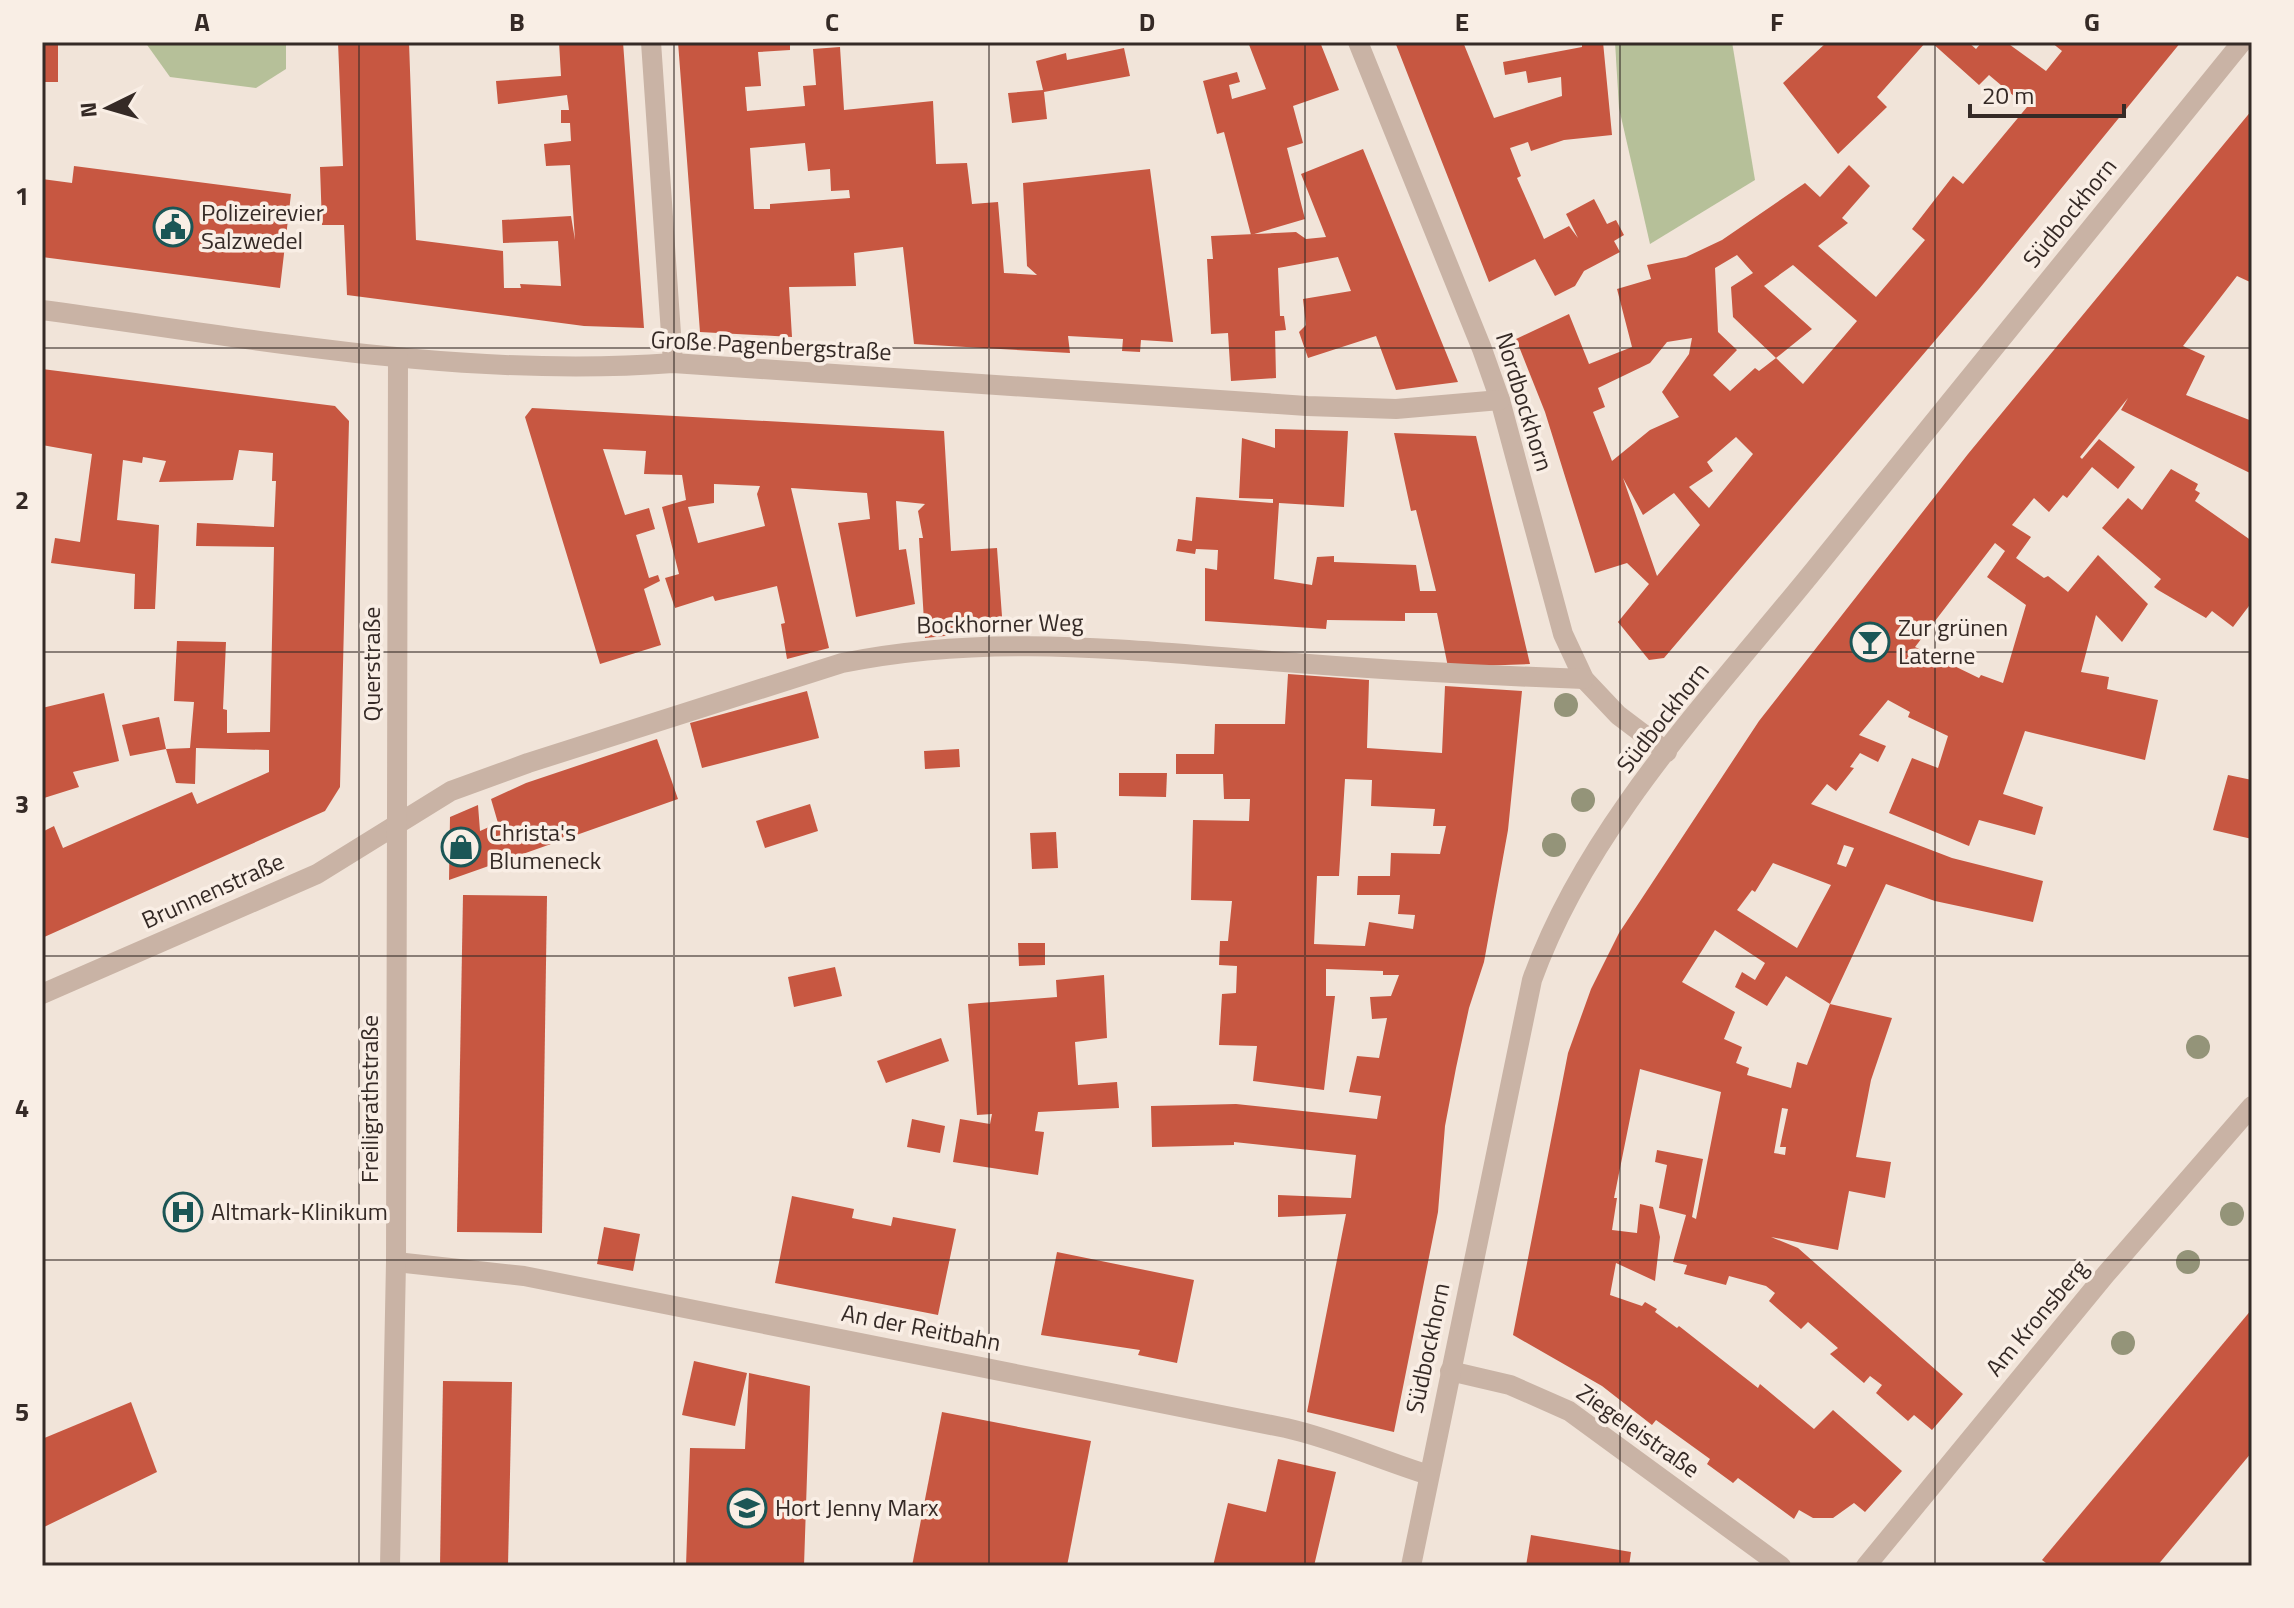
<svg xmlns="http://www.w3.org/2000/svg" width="2294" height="1608" viewBox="0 0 2294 1608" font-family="'Titillium Web',sans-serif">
	<rect width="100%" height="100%" fill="#f1e4d9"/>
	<!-- green -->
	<g fill="#b6c099">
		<polygon points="145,42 286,42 286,69 256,88 170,77"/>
		<polygon points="1615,42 1732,42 1755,180 1650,244 1619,108"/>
	</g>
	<!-- building -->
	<g fill="#c75741" fill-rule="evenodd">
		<rect x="42" y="42" width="16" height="40"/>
		<polygon points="338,42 409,42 416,240 503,251 504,288 521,288 520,284 561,286 558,241 503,243 502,220 571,216 575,240 570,165 546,166 544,144 571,141 570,123 561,123 561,110 569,110 567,95 498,104 496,81 561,76 559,42 623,42 644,328 584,326 347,295 344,225 322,225 320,167 343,166"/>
		<path d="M678,42H790V50L758,52L761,86L745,87L747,111L805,106L803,86L816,85L813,49L840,47L844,110L933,101L936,164L967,163L972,204L998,202L1004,273L1037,275L1027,266L1023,183L1150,169L1173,342L1141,340L1140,352L1122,351L1123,339L1068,336L1070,353L914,344L903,247L854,253L856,286L789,287L792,337L700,332ZM805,143L808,171L830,169L831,191L849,190L850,198L770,204V209H754L750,148Z"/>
		<polygon points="1248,42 1320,42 1339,90 1293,106 1303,143 1287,148 1305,219 1251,235 1224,132 1217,134 1203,81 1237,72 1240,82 1229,85 1232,99 1266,89"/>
		<polygon points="1395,42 1463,42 1494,118 1562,96 1561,77 1528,83 1526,71 1505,75 1503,62 1582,47 1582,42 1603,42 1612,135 1564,140 1531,151 1528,142 1510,148 1521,176 1517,178 1544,239 1569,226 1578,238 1566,214 1594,199 1607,224 1616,220 1624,235 1614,241 1620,252 1584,271 1575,286 1555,296 1535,259 1489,282"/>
		<polygon points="1827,42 1926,42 1877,97 1887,107 1838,154 1783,83"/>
		<path d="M1931,42H1968L1976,49L1982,42H2006L2046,71L2062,51L2051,42H2181L1979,289L1664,658L1649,660L1618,622L1649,584L1627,563L1595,573L1545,412L1516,339L1569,314L1589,364L1632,347L1617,289L1651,279L1647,265L1686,257L1722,240L1805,183L1820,197L1849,165L1870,186L1842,218L1848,223L1818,246L1876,297L1925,240L1912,229L1953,176L1963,184L2027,107L1989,75L1979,85ZM1737,255L1753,273L1731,287L1733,317L1776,358L1812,329L1764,286L1793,265L1857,321L1803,384L1776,358L1759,371L1755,368L1730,391L1713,375L1737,350L1718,332L1715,268ZM1692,338L1689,354L1662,392L1679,417L1650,430L1612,461L1593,412L1605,407L1598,388L1650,363L1667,342ZM1736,437L1753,454L1709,508L1689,487L1713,471L1707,462ZM1623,478L1643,515L1674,493L1700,525L1657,576Z"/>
		<polygon points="1124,48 1130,76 1044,92 1047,119 1012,123 1008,93 1043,90 1036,61 1066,53 1067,60"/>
		<path d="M2252,110V278L2250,282L2237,276L2183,346L2205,356L2186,395L2252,421V474L2121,410L2128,398L2080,457L2082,459L2099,439L2135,467L2118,489L2092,467L2067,498L2063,495L2049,512L2034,498L2012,525L2031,537L2016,558L2044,578L2048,576L2068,592L2098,555L2148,604L2122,642L2096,615L2081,672L2109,677L2107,689L2158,700L2145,760L2025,731L2003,794L2043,807L2035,835L1979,820L1969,846L1889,813L1912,758L1938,768L1948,736L1908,717L1910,712L1888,700L1859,735L1886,746L1878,762L1860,753L1850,767L1854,768L1836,791L1827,784L1811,804L1952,858L2043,881L2033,922L1935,901L1886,884L1830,1004L1786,976L1767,1006L1735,987L1742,972L1755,980L1765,963L1715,930L1682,982L1735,1012L1724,1039L1742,1047L1736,1063L1749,1068L1747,1075L1791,1088L1797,1062L1807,1065L1830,1004L1892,1018L1871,1080L1856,1157L1891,1162L1885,1198L1849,1191L1838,1250L1771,1237L1798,1248L1963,1394L1932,1430L1914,1415L1908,1421L1876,1393L1882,1385L1870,1376L1864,1383L1830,1354L1838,1348L1808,1322L1801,1329L1769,1301L1775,1293L1766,1286L1729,1276L1726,1285L1684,1274L1687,1265L1673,1262L1686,1215L1659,1208L1667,1165L1655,1162L1657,1150L1703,1159L1692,1217L1696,1219L1721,1092L1640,1069L1614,1198H1617L1612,1230L1637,1233L1640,1204L1653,1207L1660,1237L1655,1281L1616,1263L1610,1295L1642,1306L1645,1302L1657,1309L1655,1312L1677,1328L1679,1326L1758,1388L1760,1384L1814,1429L1833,1410L1902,1471L1865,1512L1854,1503L1833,1518H1813L1799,1510L1794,1519L1738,1478L1733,1483L1707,1464L1710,1459L1656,1420L1652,1425L1602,1386L1513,1335L1568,1053L1591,989L1619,933L1759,721L1968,454ZM1995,543L2005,551L1987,577L2026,605L2003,683L1981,675L1979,678L1915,647ZM1844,845L1854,848L1846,867L1837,864ZM1773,863L1831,885L1797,948L1737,910L1752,890L1755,892ZM1782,1108L1788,1109L1780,1147H1786L1785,1155L1774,1153Z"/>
		<polygon points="1363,149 1458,382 1396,390 1376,336 1308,358 1299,332 1306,325 1303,299 1351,291 1338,257 1278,268 1280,316 1284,316 1286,330 1275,331 1276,378 1231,381 1228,333 1211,334 1207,259 1213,259 1211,236 1296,232 1306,239 1326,237 1301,174"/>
		<polygon points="74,166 291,194 280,288 42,257 42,179 72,183"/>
		<polygon points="42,369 335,406 349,421 340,787 325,811 42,938 42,858 45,857 42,832 54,826 63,848 192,792 197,804 269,772 269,750 196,748 195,784 176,783 166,749 190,748 194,702 174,701 177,641 226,642 223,709 227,710 227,733 270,732 274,547 196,546 197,523 274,527 276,481 272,481 273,453 239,450 233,480 159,482 166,461 143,457 142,463 123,460 117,520 159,525 155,609 134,609 135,574 51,563 55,538 80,542 92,454 42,445"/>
		<path d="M532,408L944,431L951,551L997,548L1003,630L925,638L919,538H923L918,511L925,504L896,501L899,550L906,549L915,604L856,617L838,523L870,519L867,493L791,488L829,648L787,659L781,624L785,623L777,586L715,601L713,596L675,608L665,578L679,574L662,507L686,500L682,475L644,474L646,451L603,449L625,515L649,508L655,529L636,535L649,578L658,575L660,581L644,589L661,645L600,664L525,417ZM714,484L760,486L757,494L765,526L698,543L688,507L714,503Z"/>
		<polygon points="1275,429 1348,431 1344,507 1279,503 1274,579 1312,585 1317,557 1334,556 1334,562 1416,565 1420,591 1436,591 1416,510 1411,511 1394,433 1476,436 1530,664 1448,667 1437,613 1405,613 1405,621 1327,620 1326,629 1205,621 1205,568 1217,570 1218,550 1196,549 1195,554 1176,551 1178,539 1192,541 1196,497 1273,503 1273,499 1239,498 1242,438 1275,448"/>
		<polygon points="2171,469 2198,484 2195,490 2200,493 2195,501 2252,541 2252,602 2233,627 2212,611 2206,618 2158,590 2154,587 2161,579 2102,528 2128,498 2142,510"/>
		<path d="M1288,674L1369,680L1367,748L1442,753L1445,686L1522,691L1508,830L1484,962L1469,1008L1456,1068L1445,1126L1438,1212L1394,1432L1307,1412L1346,1214L1278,1217V1195L1351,1198L1356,1155L1234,1142V1145L1152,1147L1151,1106L1236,1104L1377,1119L1381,1096L1349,1092L1357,1056L1379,1058L1387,1018L1372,1019L1370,997L1391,996L1399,975H1383V971L1326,969V996H1335L1324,1090L1253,1081L1257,1046L1219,1045L1222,994L1236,993L1237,966L1219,965L1220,941H1228L1232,901L1191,900L1193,820L1249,821L1250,799H1224L1223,774H1176V754H1214L1215,724H1285ZM1345,779L1372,780L1371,806L1435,809L1433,826H1446L1440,854L1391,853L1390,876H1358L1357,895H1400L1398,914L1415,915L1413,929L1369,922L1365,946L1314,944L1317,876H1339Z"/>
		<polygon points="807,691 819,738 702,768 690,723"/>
		<polygon points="104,693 119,761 73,772 79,787 44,798 42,708"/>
		<polygon points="159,717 166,749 130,756 122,725"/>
		<polygon points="657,739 678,799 449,880 450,817 478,805 480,831 498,823 491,799 526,783"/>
		<polygon points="959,749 960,767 925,769 924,751"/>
		<polygon points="1119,773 1167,773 1166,797 1119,796"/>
		<polygon points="2228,775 2252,780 2252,839 2213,830"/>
		<polygon points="810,804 818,831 765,848 756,821"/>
		<polygon points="1056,832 1058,868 1032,869 1030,833"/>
		<polygon points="463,895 547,896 542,1233 457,1232"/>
		<polygon points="1018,943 1045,943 1045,965 1019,966"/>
		<polygon points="835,967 842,996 794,1007 788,977"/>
		<polygon points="1104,975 1107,1038 1075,1042 1078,1085 1117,1082 1119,1108 1038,1112 1035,1131 1044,1132 1038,1175 953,1162 960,1119 990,1124 992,1114 977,1115 968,1004 1057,997 1056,980"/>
		<polygon points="941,1038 949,1061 886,1083 877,1061"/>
		<polygon points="912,1119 945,1126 940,1153 907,1147"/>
		<polygon points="792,1196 854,1209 852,1218 891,1226 893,1217 956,1229 938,1315 775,1283"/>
		<polygon points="604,1227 640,1234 633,1271 597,1264"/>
		<polygon points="1057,1252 1194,1280 1177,1363 1138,1355 1140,1350 1041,1335"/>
		<polygon points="2252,1309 2252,1452 2157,1566 2050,1566 2042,1560"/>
		<polygon points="694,1361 747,1373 735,1426 682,1415"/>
		<polygon points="749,1373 810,1386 804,1566 686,1566 690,1448 745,1449"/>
		<polygon points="443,1381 512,1382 508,1566 440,1566"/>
		<polygon points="131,1402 157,1472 42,1528 42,1439"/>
		<polygon points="942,1412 1091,1441 1067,1566 912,1566"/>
		<polygon points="1278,1459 1336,1472 1314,1566 1213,1566 1228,1503 1266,1512"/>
		<polygon points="1531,1535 1631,1552 1629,1566 1526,1566"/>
	</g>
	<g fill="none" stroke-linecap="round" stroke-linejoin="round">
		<!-- minor -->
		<g stroke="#c9b3a5" stroke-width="20">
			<polyline points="651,42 673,363"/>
			<polyline points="1358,42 1482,349 1500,400 1563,634 1584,679 1618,715 1667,752"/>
			<path d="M42,310C250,338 463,379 673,363L1307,406L1396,409L1500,400"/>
			<path d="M42,994L317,874L451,791L528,763L842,663C985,634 1114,649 1258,660C1367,669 1475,675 1584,679"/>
			<path d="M396,1262L524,1276L1286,1428C1335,1439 1381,1460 1429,1475"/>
			<polyline points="1450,1371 1510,1385 1569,1411 1781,1566"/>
			<polyline points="390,1566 396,1262 398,358"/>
			<path d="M1411,1566L1532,980C1587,826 1713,695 1815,569C1957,393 2100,217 2242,42"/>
			<polyline points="1866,1566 2106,1274 2252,1106"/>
		</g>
	</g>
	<!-- trees -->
	<g fill="#949479">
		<circle cx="1566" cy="705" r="12"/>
		<circle cx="1583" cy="800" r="12"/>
		<circle cx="1554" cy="845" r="12"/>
		<circle cx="2198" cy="1047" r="12"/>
		<circle cx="2232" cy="1214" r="12"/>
		<circle cx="2188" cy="1262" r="12"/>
		<circle cx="2123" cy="1343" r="12"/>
	</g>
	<!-- grid -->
	<path fill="none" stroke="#352a26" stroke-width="2" stroke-opacity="0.55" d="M359,42V1566M674,42V1566M989,42V1566M1305,42V1566M1620,42V1566M1935,42V1566M42,348H2252M42,652H2252M42,956H2252M42,1260H2252"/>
	<!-- icons -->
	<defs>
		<symbol id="civic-ring" viewBox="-11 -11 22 22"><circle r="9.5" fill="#f9eee5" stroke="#1b5656" stroke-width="1.5"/><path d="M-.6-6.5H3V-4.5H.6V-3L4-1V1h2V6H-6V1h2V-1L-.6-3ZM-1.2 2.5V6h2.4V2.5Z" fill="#1b5656"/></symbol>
		<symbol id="bar-ring" viewBox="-11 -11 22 22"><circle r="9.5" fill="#f9eee5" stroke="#1b5656" stroke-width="1.5"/><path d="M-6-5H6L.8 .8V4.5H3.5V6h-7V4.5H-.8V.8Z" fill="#1b5656"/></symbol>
		<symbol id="shop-ring" viewBox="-11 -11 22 22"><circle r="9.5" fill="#f9eee5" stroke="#1b5656" stroke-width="1.5"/><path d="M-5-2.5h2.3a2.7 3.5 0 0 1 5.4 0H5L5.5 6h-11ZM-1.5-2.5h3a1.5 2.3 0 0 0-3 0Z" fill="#1b5656"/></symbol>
		<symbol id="hospital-ring" viewBox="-11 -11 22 22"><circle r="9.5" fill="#f9eee5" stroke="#1b5656" stroke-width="1.5"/><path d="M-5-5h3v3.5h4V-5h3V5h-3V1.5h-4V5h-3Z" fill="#1b5656"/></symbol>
		<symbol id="school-ring" viewBox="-11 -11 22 22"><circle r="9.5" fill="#f9eee5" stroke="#1b5656" stroke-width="1.5"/><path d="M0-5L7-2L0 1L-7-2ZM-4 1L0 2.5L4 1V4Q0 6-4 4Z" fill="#1b5656"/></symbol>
	</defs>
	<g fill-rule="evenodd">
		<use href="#civic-ring" x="151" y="205" width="44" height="44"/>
		<use href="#bar-ring" x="1848" y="620" width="44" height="44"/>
		<use href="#shop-ring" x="439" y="825" width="44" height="44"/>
		<use href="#hospital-ring" x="161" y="1190" width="44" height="44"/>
		<use href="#school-ring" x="725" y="1486" width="44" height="44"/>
	</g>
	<g text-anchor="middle" stroke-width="7" stroke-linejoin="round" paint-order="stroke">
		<!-- poi labels -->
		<g font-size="24" fill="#352a26" stroke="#f9eee5" text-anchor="start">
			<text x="201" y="221">Polizeirevier<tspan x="201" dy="28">Salzwedel</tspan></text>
			<text x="1898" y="636">Zur grünen<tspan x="1898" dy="28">Laterne</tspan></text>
			<text x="489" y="841">Christa's<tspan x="489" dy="28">Blumeneck</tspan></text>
			<text x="211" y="1220">Altmark-Klinikum</text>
			<text x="775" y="1516">Hort Jenny Marx</text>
		</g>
		<!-- street labels -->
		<g font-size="24" fill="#352a26" stroke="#f9eee5">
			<text transform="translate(2070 213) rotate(-51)" y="8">Südbockhorn</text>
			<text transform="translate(771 346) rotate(3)" y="8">Große Pagenbergstraße</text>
			<text transform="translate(1524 402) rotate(73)" y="8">Nordbockhorn</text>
			<text transform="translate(1000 624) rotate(-1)" y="8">Bockhorner Weg</text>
			<text transform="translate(372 664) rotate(-90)" y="8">Querstraße</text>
			<text transform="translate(1663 718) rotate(-52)" y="8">Südbockhorn</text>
			<text transform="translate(213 891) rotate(-24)" y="8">Brunnenstraße</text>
			<text transform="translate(370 1099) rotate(-90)" y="8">Freiligrathstraße</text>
			<text transform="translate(2037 1318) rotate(-50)" y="8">Am Kronsberg</text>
			<text transform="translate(921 1328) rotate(11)" y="8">An der Reitbahn</text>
			<text transform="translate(1428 1348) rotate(-78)" y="8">Südbockhorn</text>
			<text transform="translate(1638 1431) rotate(35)" y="8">Ziegeleistraße</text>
		</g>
	</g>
	<!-- border -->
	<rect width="2294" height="1608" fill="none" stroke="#f9eee5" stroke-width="88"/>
	<!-- north arrow -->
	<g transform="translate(108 108) rotate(265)" stroke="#f9eee5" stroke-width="6" paint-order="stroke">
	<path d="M0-6L14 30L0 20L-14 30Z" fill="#352a26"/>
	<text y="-12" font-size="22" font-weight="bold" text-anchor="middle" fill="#352a26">N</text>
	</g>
	<!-- scale -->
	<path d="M1970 104v12h154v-12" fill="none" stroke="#352a26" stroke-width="4"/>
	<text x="1982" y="104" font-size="24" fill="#352a26" stroke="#f9eee5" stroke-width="6" paint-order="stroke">20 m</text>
	<rect x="44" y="44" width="2206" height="1520" fill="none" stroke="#352a26" stroke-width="3"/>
	<g font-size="26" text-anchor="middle" font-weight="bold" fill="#352a26">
		<text x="202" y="31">A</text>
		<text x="517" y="31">B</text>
		<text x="832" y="31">C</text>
		<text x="1147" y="31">D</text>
		<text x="1462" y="31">E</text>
		<text x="1777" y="31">F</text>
		<text x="2092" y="31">G</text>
		<text x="22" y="205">1</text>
		<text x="22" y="509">2</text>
		<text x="22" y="813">3</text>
		<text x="22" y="1117">4</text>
		<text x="22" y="1421">5</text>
	</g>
</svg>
